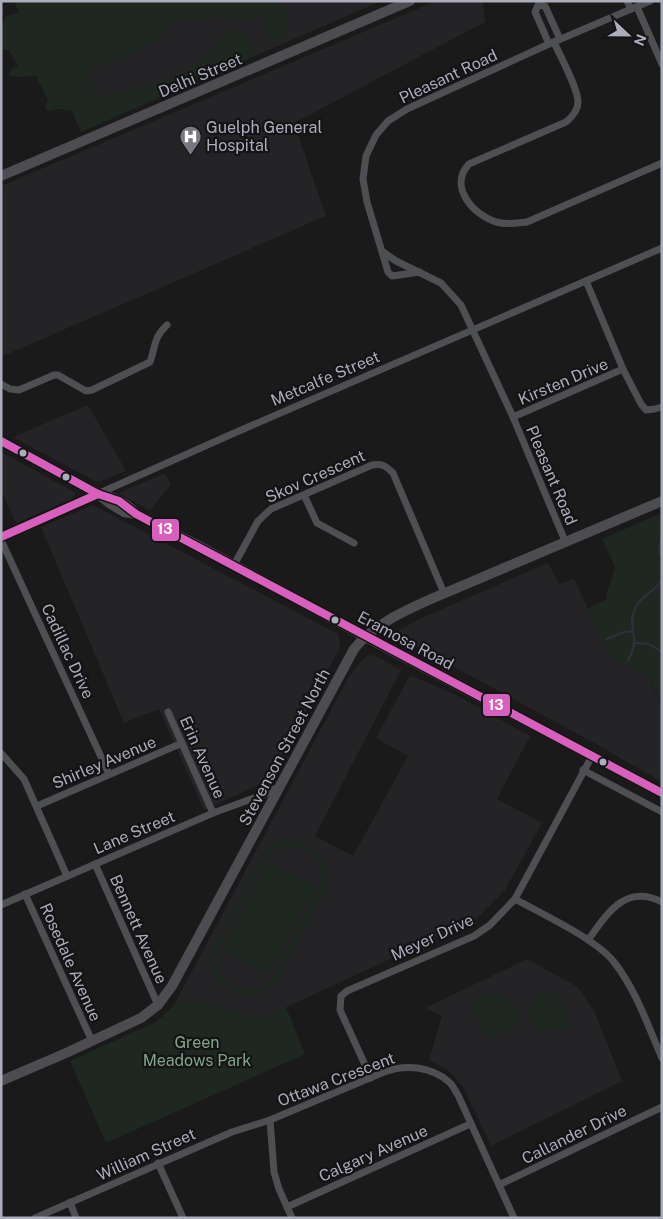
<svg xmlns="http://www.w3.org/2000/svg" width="663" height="1219" viewBox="0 0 663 1219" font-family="'Public Sans',sans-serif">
	<rect width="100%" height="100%" fill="#1a1a1a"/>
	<!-- built -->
	<g fill="#242426">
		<polygon points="22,1 381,1 81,132"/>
		<polygon points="436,1 483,1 485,22 294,123 326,216 1,357 1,186"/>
		<polygon points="88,405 126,471 101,481 95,481 13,437"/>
		<polygon points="1,452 76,493 72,499 16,523 1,490"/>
		<polygon points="165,473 171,484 150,511 119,493"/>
		<polygon points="93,505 338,634 340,648 269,780 204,810 159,709 124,723 41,527"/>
		<polygon points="548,563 559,584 574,579 611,657 654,679 651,684 662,704 662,782 589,740 395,635 395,633 401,629 417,620"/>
		<polygon points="374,655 401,670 315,836 353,856 408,756 376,738 410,675 456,695 530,736 497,799 542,823 505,890 476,919 261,1019 190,999 174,1005 348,678 360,662 367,656"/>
		<polygon points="527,959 578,987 595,1013 622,1081 491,1146 463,1087 448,1070 429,1060 442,1016 425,1008"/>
	</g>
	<!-- green -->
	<g fill="#1f2721" fill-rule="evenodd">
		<polygon points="14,1 282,1 282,6 286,9 285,30 286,37 270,45 263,12 254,22 217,17 177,20 158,40 122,57 87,70 98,94 105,97 177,76 208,53 217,40 229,30 244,32 250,40 253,56 81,132 72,111 58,109 48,111 45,107 48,100 36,76 17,77 9,75 11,69 18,66 9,50 1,50 1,39 3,38 1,31 5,17 19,12"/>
		<polygon points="662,513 662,700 661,702 650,680 654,679 611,657 587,609 607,599 606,596 615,567 602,539"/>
		<path d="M289,839C311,841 332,860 327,883C325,893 318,903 314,911C302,934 290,957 277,980C249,1015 201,989 214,946L261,854C269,844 277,841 289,839ZM295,845C314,852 325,865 320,886L273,976C264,987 254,992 239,989C224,986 213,970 216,955C219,941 228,928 234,916C244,897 254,878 265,858C273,848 282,846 295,845Z"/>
		<polygon points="268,861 315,887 269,974 222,949"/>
		<polygon points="560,991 568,1026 566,1028 534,1031 527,1011 538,993"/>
		<polygon points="493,992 512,1002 520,1023 489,1039 486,1038 469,1002"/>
		<polygon points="190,999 261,1019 286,1007 305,1054 106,1143 70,1061 156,1022 174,1005"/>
	</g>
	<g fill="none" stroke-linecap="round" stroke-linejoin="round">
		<!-- stream -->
		<g stroke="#2c333c" stroke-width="2">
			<polyline points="662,535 659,550 662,560"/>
			<polyline points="606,639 624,632 633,631"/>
			<polyline points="635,643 649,644 662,652"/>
			<path d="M628,660C642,637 627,630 634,611C639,596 655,593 662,579"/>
		</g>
		<!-- street -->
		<g stroke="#4e4f53" stroke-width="7">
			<polyline points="627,1 631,9"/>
			<polyline points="637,7 662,64"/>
			<path d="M554,42C560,56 578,88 578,102C578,111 572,117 566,122L469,164C448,186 473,215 496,222C507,225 517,223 527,222L662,163"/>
			<polyline points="549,44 535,12 538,5 545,6 560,39"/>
			<polyline points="383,252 396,261 441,283 461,305 513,417 565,541"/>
			<polyline points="420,272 392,276 388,272 367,202 363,179 366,156 376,135 388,121 407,109 549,44 650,1"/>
			<polyline points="586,281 623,369 641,404 646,410 655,409 662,407"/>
			<path d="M1,384L10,389L19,390L54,375H58L86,391L92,390L150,362C156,346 153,338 167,325"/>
			<polyline points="513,417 623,369"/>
			<polyline points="304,495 317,523 354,543"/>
			<polyline points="1,537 232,434 662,248"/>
			<polyline points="1,540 109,774"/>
			<path d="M234,565L258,521L271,509L372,465C382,463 386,466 393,473L444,593"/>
			<polyline points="168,712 213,813"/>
			<polyline points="1,753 24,779 67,876"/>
			<polyline points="583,770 662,812"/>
			<polyline points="37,806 182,743"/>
			<polyline points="95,864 158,1005"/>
			<polyline points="25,894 92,1041"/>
			<path d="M515,899C542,914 596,939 614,962C636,990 648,1026 662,1058"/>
			<polyline points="1,905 213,813 265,794 279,787"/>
			<path d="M588,940C607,914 625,883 662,902"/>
			<polyline points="371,1078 340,1010 341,996 347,991 474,936 490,925 515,899 592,756"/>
			<polyline points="270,1120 274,1172 279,1189 292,1218"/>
			<polyline points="158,1163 183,1218"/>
			<polyline points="499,1185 662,1107"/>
			<polyline points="70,1202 76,1218"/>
			<polyline points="287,1207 470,1124"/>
			<path d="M35,1218L232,1132L270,1120L384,1072C405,1064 431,1066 449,1082C453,1085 455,1091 458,1095L514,1218"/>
		</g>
		<!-- secondary -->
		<g stroke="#4d4d51" stroke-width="10">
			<polyline points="1,176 410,1"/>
			<polyline points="1,441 98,494 109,503 124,512 136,514 197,545 366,637 662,793"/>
			<path d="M99,494C114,497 126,502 136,514"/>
			<path d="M1,1081L66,1053L141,1018L158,1005L172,986L354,649C373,625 404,611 431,599L662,501"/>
		</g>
		<defs>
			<g id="bus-1">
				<polyline points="1,441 98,494 119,501 136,514 662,793"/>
				<polyline points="1,537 98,494"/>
			</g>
		</defs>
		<!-- bus-1 casing -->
		<use href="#bus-1" stroke="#141316" stroke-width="11"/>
		<!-- bus-1 -->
		<use href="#bus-1" stroke="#d95fbc" stroke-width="8"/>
	</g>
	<!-- icons -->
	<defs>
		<symbol id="hospital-pin" viewBox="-11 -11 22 30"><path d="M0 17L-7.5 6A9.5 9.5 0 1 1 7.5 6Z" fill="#787a82" stroke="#141316"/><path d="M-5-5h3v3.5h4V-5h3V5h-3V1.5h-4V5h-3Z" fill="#fff"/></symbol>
	</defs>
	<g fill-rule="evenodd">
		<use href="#hospital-pin" x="178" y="124" width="25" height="34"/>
	</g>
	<!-- markers -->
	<g fill="#abaeba" stroke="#141316" stroke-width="2">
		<circle cx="23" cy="453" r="4.5"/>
		<circle cx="66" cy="477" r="4.5"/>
		<circle cx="335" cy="620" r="4.5"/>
		<circle cx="603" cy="762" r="4.5"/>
	</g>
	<g text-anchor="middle" stroke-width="4.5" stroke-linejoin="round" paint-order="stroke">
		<!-- street labels -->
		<g font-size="16" fill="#abaeba" stroke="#141316">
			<text transform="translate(200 75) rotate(-23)" y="6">Delhi Street</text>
			<text transform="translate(448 76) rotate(-25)" y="6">Pleasant Road</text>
			<text transform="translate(325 378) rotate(-23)" y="6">Metcalfe Street</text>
			<text transform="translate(563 381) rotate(-23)" y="6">Kirsten Drive</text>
			<text transform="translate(552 475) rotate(67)" y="6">Pleasant Road</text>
			<text transform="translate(315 476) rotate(-24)" y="6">Skov Crescent</text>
			<text transform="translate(406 640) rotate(28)" y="6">Eramosa Road</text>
			<text transform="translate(68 651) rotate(65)" y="6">Cadillac Drive</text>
			<text transform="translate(284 747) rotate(-62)" y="6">Stevenson Street North</text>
			<text transform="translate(203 757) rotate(66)" y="6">Erin Avenue</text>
			<text transform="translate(104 762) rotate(-23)" y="6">Shirley Avenue</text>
			<text transform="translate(134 832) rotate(-23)" y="6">Lane Street</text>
			<text transform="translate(139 929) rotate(66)" y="6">Bennett Avenue</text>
			<text transform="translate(432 937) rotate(-25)" y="6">Meyer Drive</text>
			<text transform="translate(71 962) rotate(66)" y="6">Rosedale Avenue</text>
			<text transform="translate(336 1079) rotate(-21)" y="6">Ottawa Crescent</text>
			<text transform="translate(574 1134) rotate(-26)" y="6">Callander Drive</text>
			<text transform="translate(373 1153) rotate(-24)" y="6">Calgary Avenue</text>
			<text transform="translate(146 1154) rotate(-24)" y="6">William Street</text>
		</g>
		<!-- poi labels -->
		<g font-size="16" fill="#abaeba" stroke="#141316" text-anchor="start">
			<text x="206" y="133">Guelph General<tspan x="206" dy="18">Hospital</tspan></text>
		</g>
		<!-- park labels -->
		<g font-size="16" fill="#82a587" stroke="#141316">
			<text x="197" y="1048">Green<tspan x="197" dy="18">Meadows Park</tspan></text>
		</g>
	</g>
	<g stroke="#141316" stroke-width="2">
		<rect x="151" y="518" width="29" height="24" rx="5" fill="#d95fbc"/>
		<rect x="482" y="693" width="29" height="24" rx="5" fill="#d95fbc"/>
	</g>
	<g font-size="14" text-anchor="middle" font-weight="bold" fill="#fff">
		<text x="165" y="534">13</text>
		<text x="496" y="710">13</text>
	</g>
	<!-- border -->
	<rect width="663" height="1219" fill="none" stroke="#abaeba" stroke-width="5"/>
	<!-- north arrow -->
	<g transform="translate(628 35) rotate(112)" stroke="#141316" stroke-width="4" paint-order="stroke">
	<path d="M0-4L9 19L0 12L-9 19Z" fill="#abaeba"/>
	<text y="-8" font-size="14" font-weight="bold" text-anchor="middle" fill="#abaeba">N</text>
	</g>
</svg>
